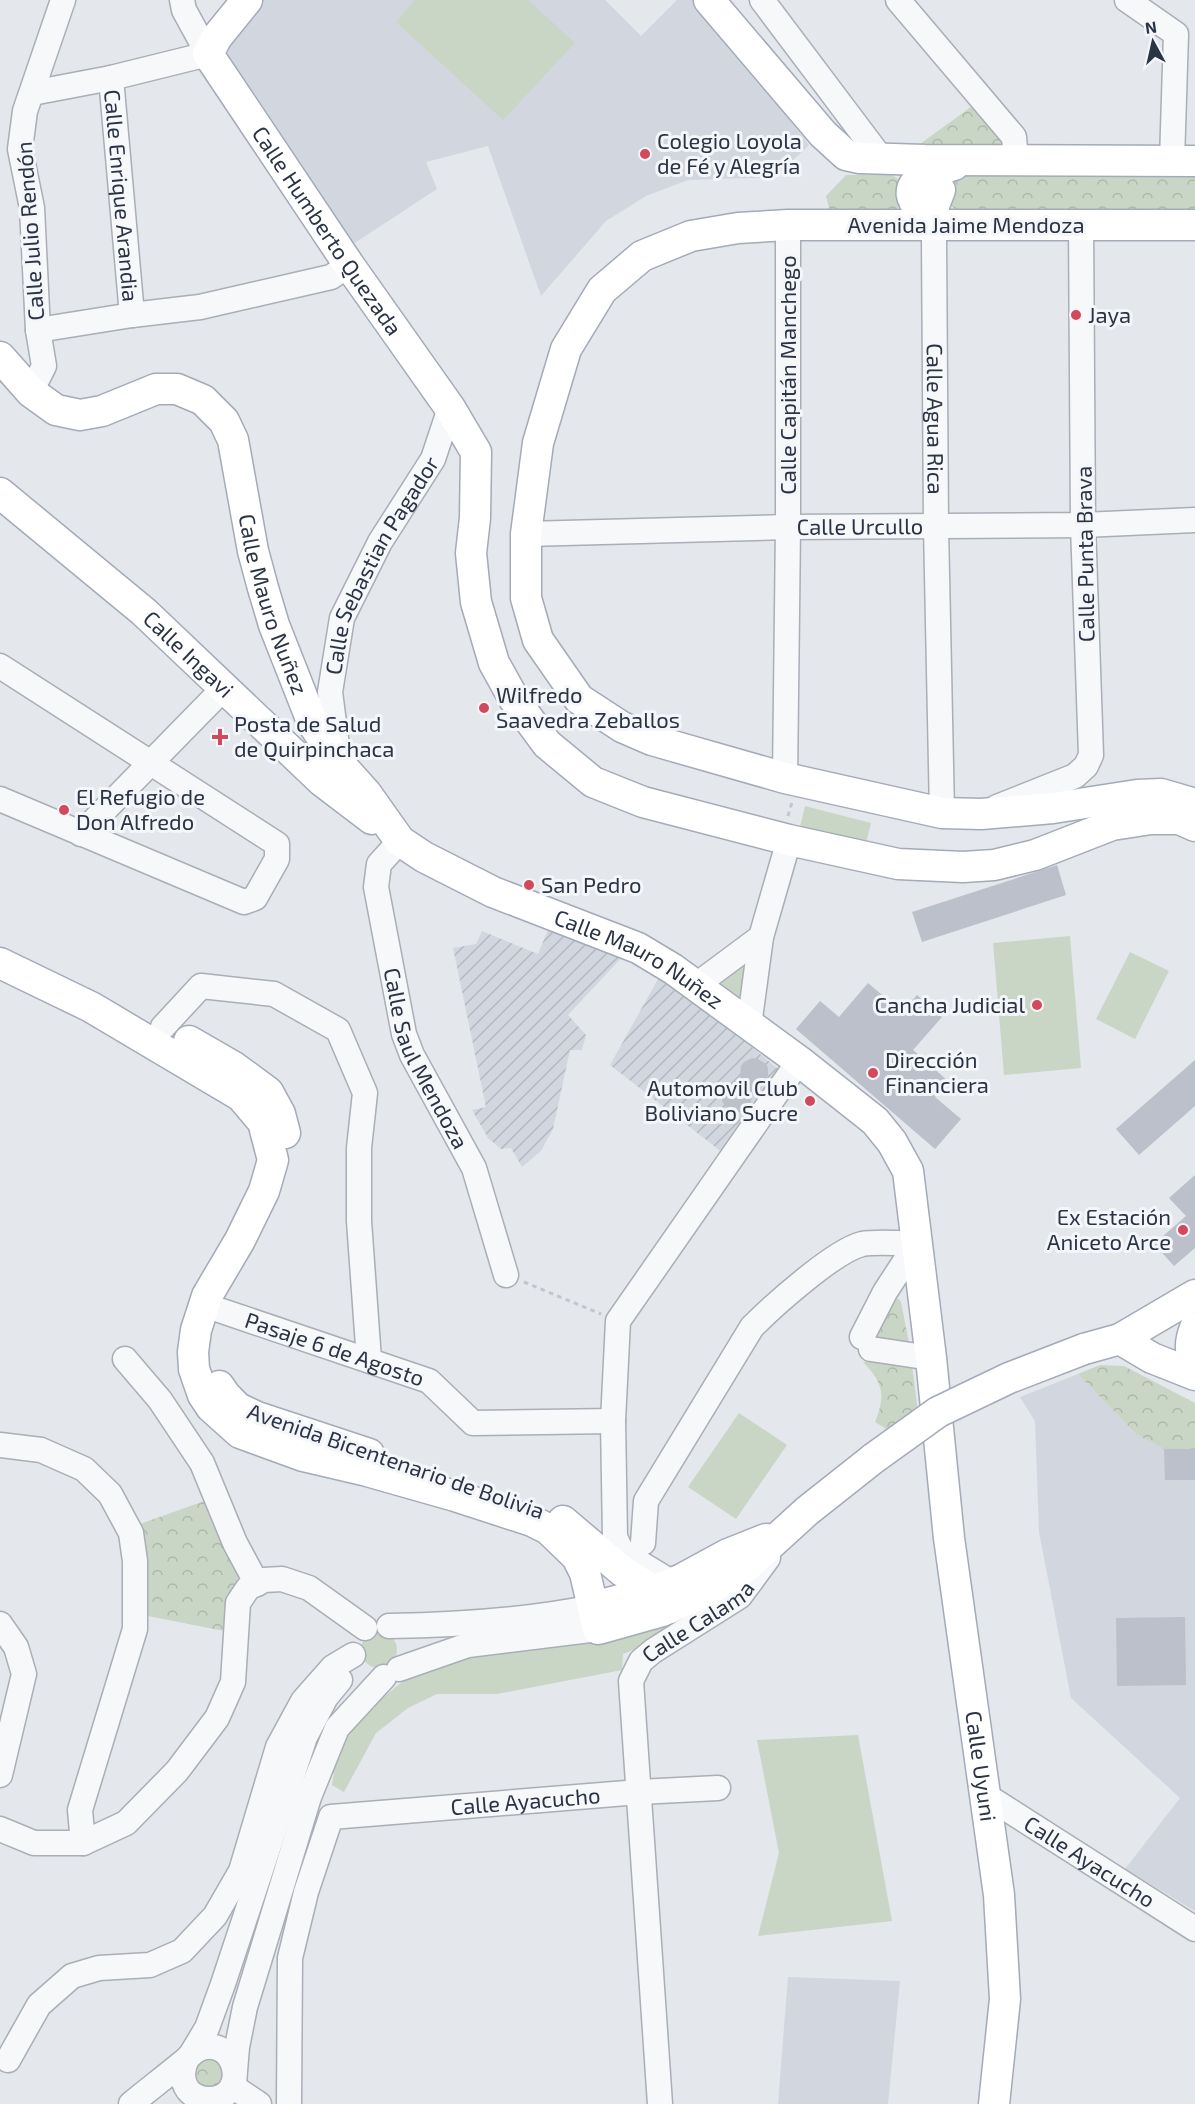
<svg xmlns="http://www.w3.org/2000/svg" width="1195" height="2104" viewBox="0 0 1195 2104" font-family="'Exo 2',sans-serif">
	<defs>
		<pattern id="industrial-furrows" width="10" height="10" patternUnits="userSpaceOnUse" patternTransform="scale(1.5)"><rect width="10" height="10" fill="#d2d6de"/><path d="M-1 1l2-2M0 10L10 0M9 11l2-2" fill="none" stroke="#b4b8c0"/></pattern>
		<pattern id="park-crowns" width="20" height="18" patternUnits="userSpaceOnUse" patternTransform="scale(1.5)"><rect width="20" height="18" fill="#c9d6c5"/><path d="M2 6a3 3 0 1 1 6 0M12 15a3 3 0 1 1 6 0" fill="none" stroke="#adb8ab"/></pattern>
	</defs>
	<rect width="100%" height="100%" fill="#e4e7ec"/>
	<!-- built -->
	<g fill="#d2d6de">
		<polygon points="261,0 605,0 641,36 677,0 693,0 728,41 809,145 775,177 688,180 646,196 606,221 541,296 488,146 426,162 437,189 347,248 227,56 234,36"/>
		<polygon points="1078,1374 1137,1435 1164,1449 1195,1449 1195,1911 1125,1869 1180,1798 1071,1698 1039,1532 1035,1421 1020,1397"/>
		<polygon points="788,1977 900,1981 888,2104 778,2104"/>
	</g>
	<!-- industrial -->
	<g fill="url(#industrial-furrows)">
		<polygon points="548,930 626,953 568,1015 586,1035 582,1050 570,1050 553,1129 541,1151 522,1167 511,1148 501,1149 488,1138 472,1110 486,1107 453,948 476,944 482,931 538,954"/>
		<polygon points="662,972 778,1069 723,1153 610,1065"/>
	</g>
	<!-- grass -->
	<g fill="#c9d6c5">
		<polygon points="415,0 528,0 575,43 503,120 396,22"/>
		<polygon points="805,806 871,823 865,847 799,831"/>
		<polygon points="1070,936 1081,1068 1004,1075 993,943"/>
		<polygon points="1130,952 1169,971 1135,1039 1096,1019"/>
		<polygon points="747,962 742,1006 713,984"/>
		<polygon points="739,1413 787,1445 736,1519 688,1487"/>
		<polygon points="724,1591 652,1642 623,1654 622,1670 497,1694 437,1694 408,1708 376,1733 344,1792 332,1785 334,1774 327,1771 343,1743 370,1708 417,1670"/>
		<circle cx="379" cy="1650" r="18"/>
		<polygon points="858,1735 892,1921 758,1936 779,1853 757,1740"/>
	</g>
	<!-- park -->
	<g fill="url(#park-crowns)">
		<polygon points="975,104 1006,145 997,151 909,152"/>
		<polygon points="1195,171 1195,210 958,211 950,205 949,184 957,177 967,173"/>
		<path d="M891,174L902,182C904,198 907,203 892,212H830L826,196L846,175Z"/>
		<polygon points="895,1299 899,1299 901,1302 910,1348 871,1343"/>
		<path d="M872,1360L912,1364L918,1413L893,1433L875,1422C886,1396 883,1382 863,1362Z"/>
		<polygon points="1100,1365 1124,1366 1195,1403 1195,1449 1164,1449 1137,1435 1078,1374"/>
		<polygon points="207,1500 239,1574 224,1631 143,1615 148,1569 140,1524"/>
		<polygon points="199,2059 215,2059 222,2067 223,2077 221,2082 212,2088 197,2085 193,2067"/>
	</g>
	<!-- building -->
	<g fill="#bbc0ca">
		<polygon points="1057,865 1066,895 922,942 912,912"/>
		<polygon points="868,983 902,1012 917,995 942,1017 913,1050 949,1082 935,1097 961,1119 935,1149 796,1029 820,1001 839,1017"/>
		<polygon points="752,1058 758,1059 766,1064 768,1068 768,1078 762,1085 753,1090 751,1102 745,1110 741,1112 731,1112 727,1109 722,1101 723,1091 731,1085 740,1082 741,1066 744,1062"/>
		<polygon points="1195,1060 1195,1106 1139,1155 1116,1129"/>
		<polygon points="1195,1175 1195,1248 1174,1266 1154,1244 1186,1216 1169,1198"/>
		<polygon points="1164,1449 1195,1449 1195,1480 1165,1480"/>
		<polygon points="1185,1617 1186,1685 1117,1686 1116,1618"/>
	</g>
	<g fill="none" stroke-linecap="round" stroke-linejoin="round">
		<defs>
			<g id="minor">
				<polyline points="762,0 881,158"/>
				<polyline points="898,0 1014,137 1016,161"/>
				<polyline points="1127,0 1176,34 1172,161"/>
				<path id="s1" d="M111,78L132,315"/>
				<polyline points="32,93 111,78 208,54 184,10 182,0"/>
				<path id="s2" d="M937,209L934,240L936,527L942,813"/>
				<polyline points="38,330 132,315 200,307 331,277 349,265"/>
				<polyline points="31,392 44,366 38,330 32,208 20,149 25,111 63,0"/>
				<path id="s3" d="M526,534L788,527L1083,525L1195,520"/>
				<polyline points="0,666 277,844 277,859 255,898 244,902 0,799"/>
				<path id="s4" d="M339,761L330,692L342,618L380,542L433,459L450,408"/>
				<polyline points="785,778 788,527 788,225"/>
				<polyline points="997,807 1075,776 1086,766 1091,755 1083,525 1081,224"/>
				<polyline points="81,834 224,688"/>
				<path id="s5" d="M400,841L379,864L376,887L404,1034L412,1055L474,1168L506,1275"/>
				<polyline points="695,986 761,937"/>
				<polyline points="749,1026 761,937 789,840"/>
				<polyline points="163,1027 201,986 274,994 338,1030 365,1093 359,1148 359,1221 369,1360"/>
				<path id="s6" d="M219,1310L429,1381L473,1423L613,1421"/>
				<polyline points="862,1337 885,1292 917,1243"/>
				<polyline points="871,1349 931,1358"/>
				<polyline points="125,1359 160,1400 202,1463 235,1543 257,1584"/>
				<polyline points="0,1445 41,1450 84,1469 110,1494 131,1533 135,1561 135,1629 80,1810 83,1843"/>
				<path d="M643,1543L646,1501L752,1327C773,1306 834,1251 862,1244C877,1241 901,1244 917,1243"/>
				<polyline points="673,1583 625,1554 620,1548 615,1537 613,1421 618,1321 799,1061"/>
				<polyline points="0,1624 16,1647 24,1674 0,1775"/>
				<path d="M389,1626C458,1625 525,1621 593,1607"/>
				<polyline points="399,1669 468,1645 598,1629"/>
				<path id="s7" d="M985,1795L1195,1929"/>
				<polyline points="0,1829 34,1843 83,1843 126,1823 177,1771 217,1718 233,1682 238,1603 248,1588 264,1580 282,1579 309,1588 365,1628"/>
				<polyline points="192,2053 207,2028 223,1984 305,1737 326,1697 340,1680"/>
				<polyline points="8,2060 39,2005 72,1976 99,1968 150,1965 182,1951 215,1916 241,1871 278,1747 303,1701 333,1667 353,1655"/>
				<polyline points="235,2071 237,2047 245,2007 309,1797 337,1728 384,1677"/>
				<polyline points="232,2086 259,2104"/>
				<path d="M131,2104C148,2090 165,2077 182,2063C188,2059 192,2052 199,2049C237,2034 251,2099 209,2099C201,2099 193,2096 188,2090C181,2080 182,2069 187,2059"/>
				<path id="s8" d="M289,2104L290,1958L306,1892L331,1817L639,1792L718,1788"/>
				<path id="s9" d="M660,2104L631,1681L641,1661L653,1651L740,1596L768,1558"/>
			</g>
			<g id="major">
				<path id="s10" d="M247,0L217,37L208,54L349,265L450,408L476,452L475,518L471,553L476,602L494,663L514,699L547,744L593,782L643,802L789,840L898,864L963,867L994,865L1035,855L1112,825L1151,819H1179L1195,826"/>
				<polyline points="709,0 823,134 846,155 860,158 925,160 1195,161"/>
				<path d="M922,178L935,181L940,190L935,203L927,207L914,201C902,179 938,170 954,165"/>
				<polyline points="1195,225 788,225 738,228 691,236 642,256 602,290 566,349 538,443 526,534 526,598 538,640 579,699 622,727 652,740 785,778 942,813 981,814 1053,808 1137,795 1161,794 1195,804"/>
				<path id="s11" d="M0,357L31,392L56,410L80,415L102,411L156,389H177L203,400L224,421L233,440L253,551L263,588L274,625L313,724L339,763L366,793L400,841L424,857L493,892L638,948L673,969L799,1061L875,1121L892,1142L908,1171L931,1358L949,1538L999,1895L1005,1999L994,2104"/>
				<path id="s12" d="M0,493L144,612L322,781L372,819"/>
				<polyline points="0,963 91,1007 241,1096 263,1122 273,1160 264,1191 240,1240 207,1296 196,1330 193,1352 194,1369 203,1395 211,1407 240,1433 303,1456 367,1471 455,1496 532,1521 548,1529 577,1557 585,1573 598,1629 662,1611 700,1594 739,1573 807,1511 874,1458"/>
				<polyline points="189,1041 234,1067 268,1092 280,1114 285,1133"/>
				<path d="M1195,1328C1190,1341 1189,1351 1195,1364"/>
				<polyline points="1120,1339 1152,1358 1195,1375"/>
				<polyline points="1084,1349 1120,1339 1195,1295"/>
				<polyline points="219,1386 226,1396 238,1408 257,1417 369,1454"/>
				<polyline points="563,1521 622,1571 654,1591 670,1608"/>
				<polyline points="593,1607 654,1591 682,1579 728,1554 766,1539"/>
			</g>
		</defs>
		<!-- minor casing -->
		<use href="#minor" stroke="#a9aeb7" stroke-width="27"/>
		<!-- major casing -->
		<use href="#major" stroke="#a3abb8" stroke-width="33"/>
		<!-- path -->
		<g stroke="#c2c5cb" stroke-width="3" stroke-dasharray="4.5 4.5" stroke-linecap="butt">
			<polyline points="788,816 792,802"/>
			<polyline points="524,1282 601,1314"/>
		</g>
		<!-- minor -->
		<use href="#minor" stroke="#f7f8fa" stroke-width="24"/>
		<!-- major -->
		<use href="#major" stroke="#fff" stroke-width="30"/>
		<defs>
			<polyline id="major-bridge" points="874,1458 938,1412 1009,1378 1084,1349"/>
		</defs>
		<!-- major-bridge casing -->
		<use href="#major-bridge" stroke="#a3abb8" stroke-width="33" stroke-linecap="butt"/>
		<!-- major-bridge -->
		<use href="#major-bridge" stroke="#fff" stroke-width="30"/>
	</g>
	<!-- markers -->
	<g fill="#d1495b" stroke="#f4f6f9" stroke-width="2">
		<circle cx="645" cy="154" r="6"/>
		<circle cx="1076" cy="315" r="6"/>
		<circle cx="484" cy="708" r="6"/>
		<path d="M217 728h6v6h6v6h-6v6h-6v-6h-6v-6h6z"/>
		<circle cx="64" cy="810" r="6"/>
		<circle cx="529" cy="885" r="6"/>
		<circle cx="1037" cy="1005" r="6"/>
		<circle cx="873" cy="1073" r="6"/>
		<circle cx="810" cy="1101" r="6"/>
		<circle cx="1183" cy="1230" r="6"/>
	</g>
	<g text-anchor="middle" stroke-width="6" stroke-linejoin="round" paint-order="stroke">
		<!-- poi labels -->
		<g font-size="22" fill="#2b3445" stroke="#f4f6f9" text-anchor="start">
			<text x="657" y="149">Colegio Loyola<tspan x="657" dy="25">de Fé y Alegría</tspan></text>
			<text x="1088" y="323">Jaya</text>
			<text x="496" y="703">Wilfredo<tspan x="496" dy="25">Saavedra Zeballos</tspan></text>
			<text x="234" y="732">Posta de Salud<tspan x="234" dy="25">de Quirpinchaca</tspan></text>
			<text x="76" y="805">El Refugio de<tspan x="76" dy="25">Don Alfredo</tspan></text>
			<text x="541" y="893">San Pedro</text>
			<text x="1025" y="1013" text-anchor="end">Cancha Judicial</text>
			<text x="885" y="1068">Dirección<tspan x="885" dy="25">Financiera</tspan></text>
			<text x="798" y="1096" text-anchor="end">Automovil Club<tspan x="798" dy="25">Boliviano Sucre</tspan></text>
			<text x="1171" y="1225" text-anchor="end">Ex Estación<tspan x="1171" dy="25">Aniceto Arce</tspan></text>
		</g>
		<!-- street labels -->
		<g font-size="22" fill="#2b3445" stroke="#f4f6f9">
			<text dy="8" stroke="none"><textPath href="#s1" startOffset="118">Calle Enrique Arandia</textPath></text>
			<text x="966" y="233">Avenida Jaime Mendoza</text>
			<text transform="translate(30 231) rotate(-94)" y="8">Calle Julio Rendón</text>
			<text dy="8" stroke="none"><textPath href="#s10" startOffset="280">Calle Humberto Quezada</textPath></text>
			<text transform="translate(788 375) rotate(-90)" y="8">Calle Capitán Manchego</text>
			<text dy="8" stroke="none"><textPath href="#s2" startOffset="210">Calle Agua Rica</textPath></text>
			<text dy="8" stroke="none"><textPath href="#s3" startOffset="334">Calle Urcullo</textPath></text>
			<text transform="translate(1085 554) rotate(-91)" y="8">Calle Punta Brava</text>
			<text dy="8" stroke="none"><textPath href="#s4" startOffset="208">Calle Sebastian Pagador</textPath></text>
			<text dy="8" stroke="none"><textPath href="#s11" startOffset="452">Calle Mauro Nuñez</textPath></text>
			<text dy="8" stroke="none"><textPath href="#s12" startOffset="248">Calle Ingavi</textPath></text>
			<text dy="8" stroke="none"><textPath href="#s11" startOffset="992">Calle Mauro Nuñez</textPath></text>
			<text dy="8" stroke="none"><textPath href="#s5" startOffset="234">Calle Saul Mendoza</textPath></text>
			<text dy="8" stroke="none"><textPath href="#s6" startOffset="122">Pasaje 6 de Agosto</textPath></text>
			<text transform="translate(396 1461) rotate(19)" y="8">Avenida Bicentenario de Bolivia</text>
			<text dy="8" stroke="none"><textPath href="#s9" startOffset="516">Calle Calama</textPath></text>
			<text dy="8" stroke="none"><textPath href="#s11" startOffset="1940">Calle Uyuni</textPath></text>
			<text dy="8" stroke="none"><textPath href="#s8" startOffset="488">Calle Ayacucho</textPath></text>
			<text dy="8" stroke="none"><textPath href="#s7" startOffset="124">Calle Ayacucho</textPath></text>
		</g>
	</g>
	<!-- north arrow -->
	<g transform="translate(1153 42) rotate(352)" stroke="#f4f6f9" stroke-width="4.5" paint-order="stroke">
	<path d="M0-4.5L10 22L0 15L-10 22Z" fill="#2b3445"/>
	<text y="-9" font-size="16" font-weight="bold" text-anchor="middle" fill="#2b3445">N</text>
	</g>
</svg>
